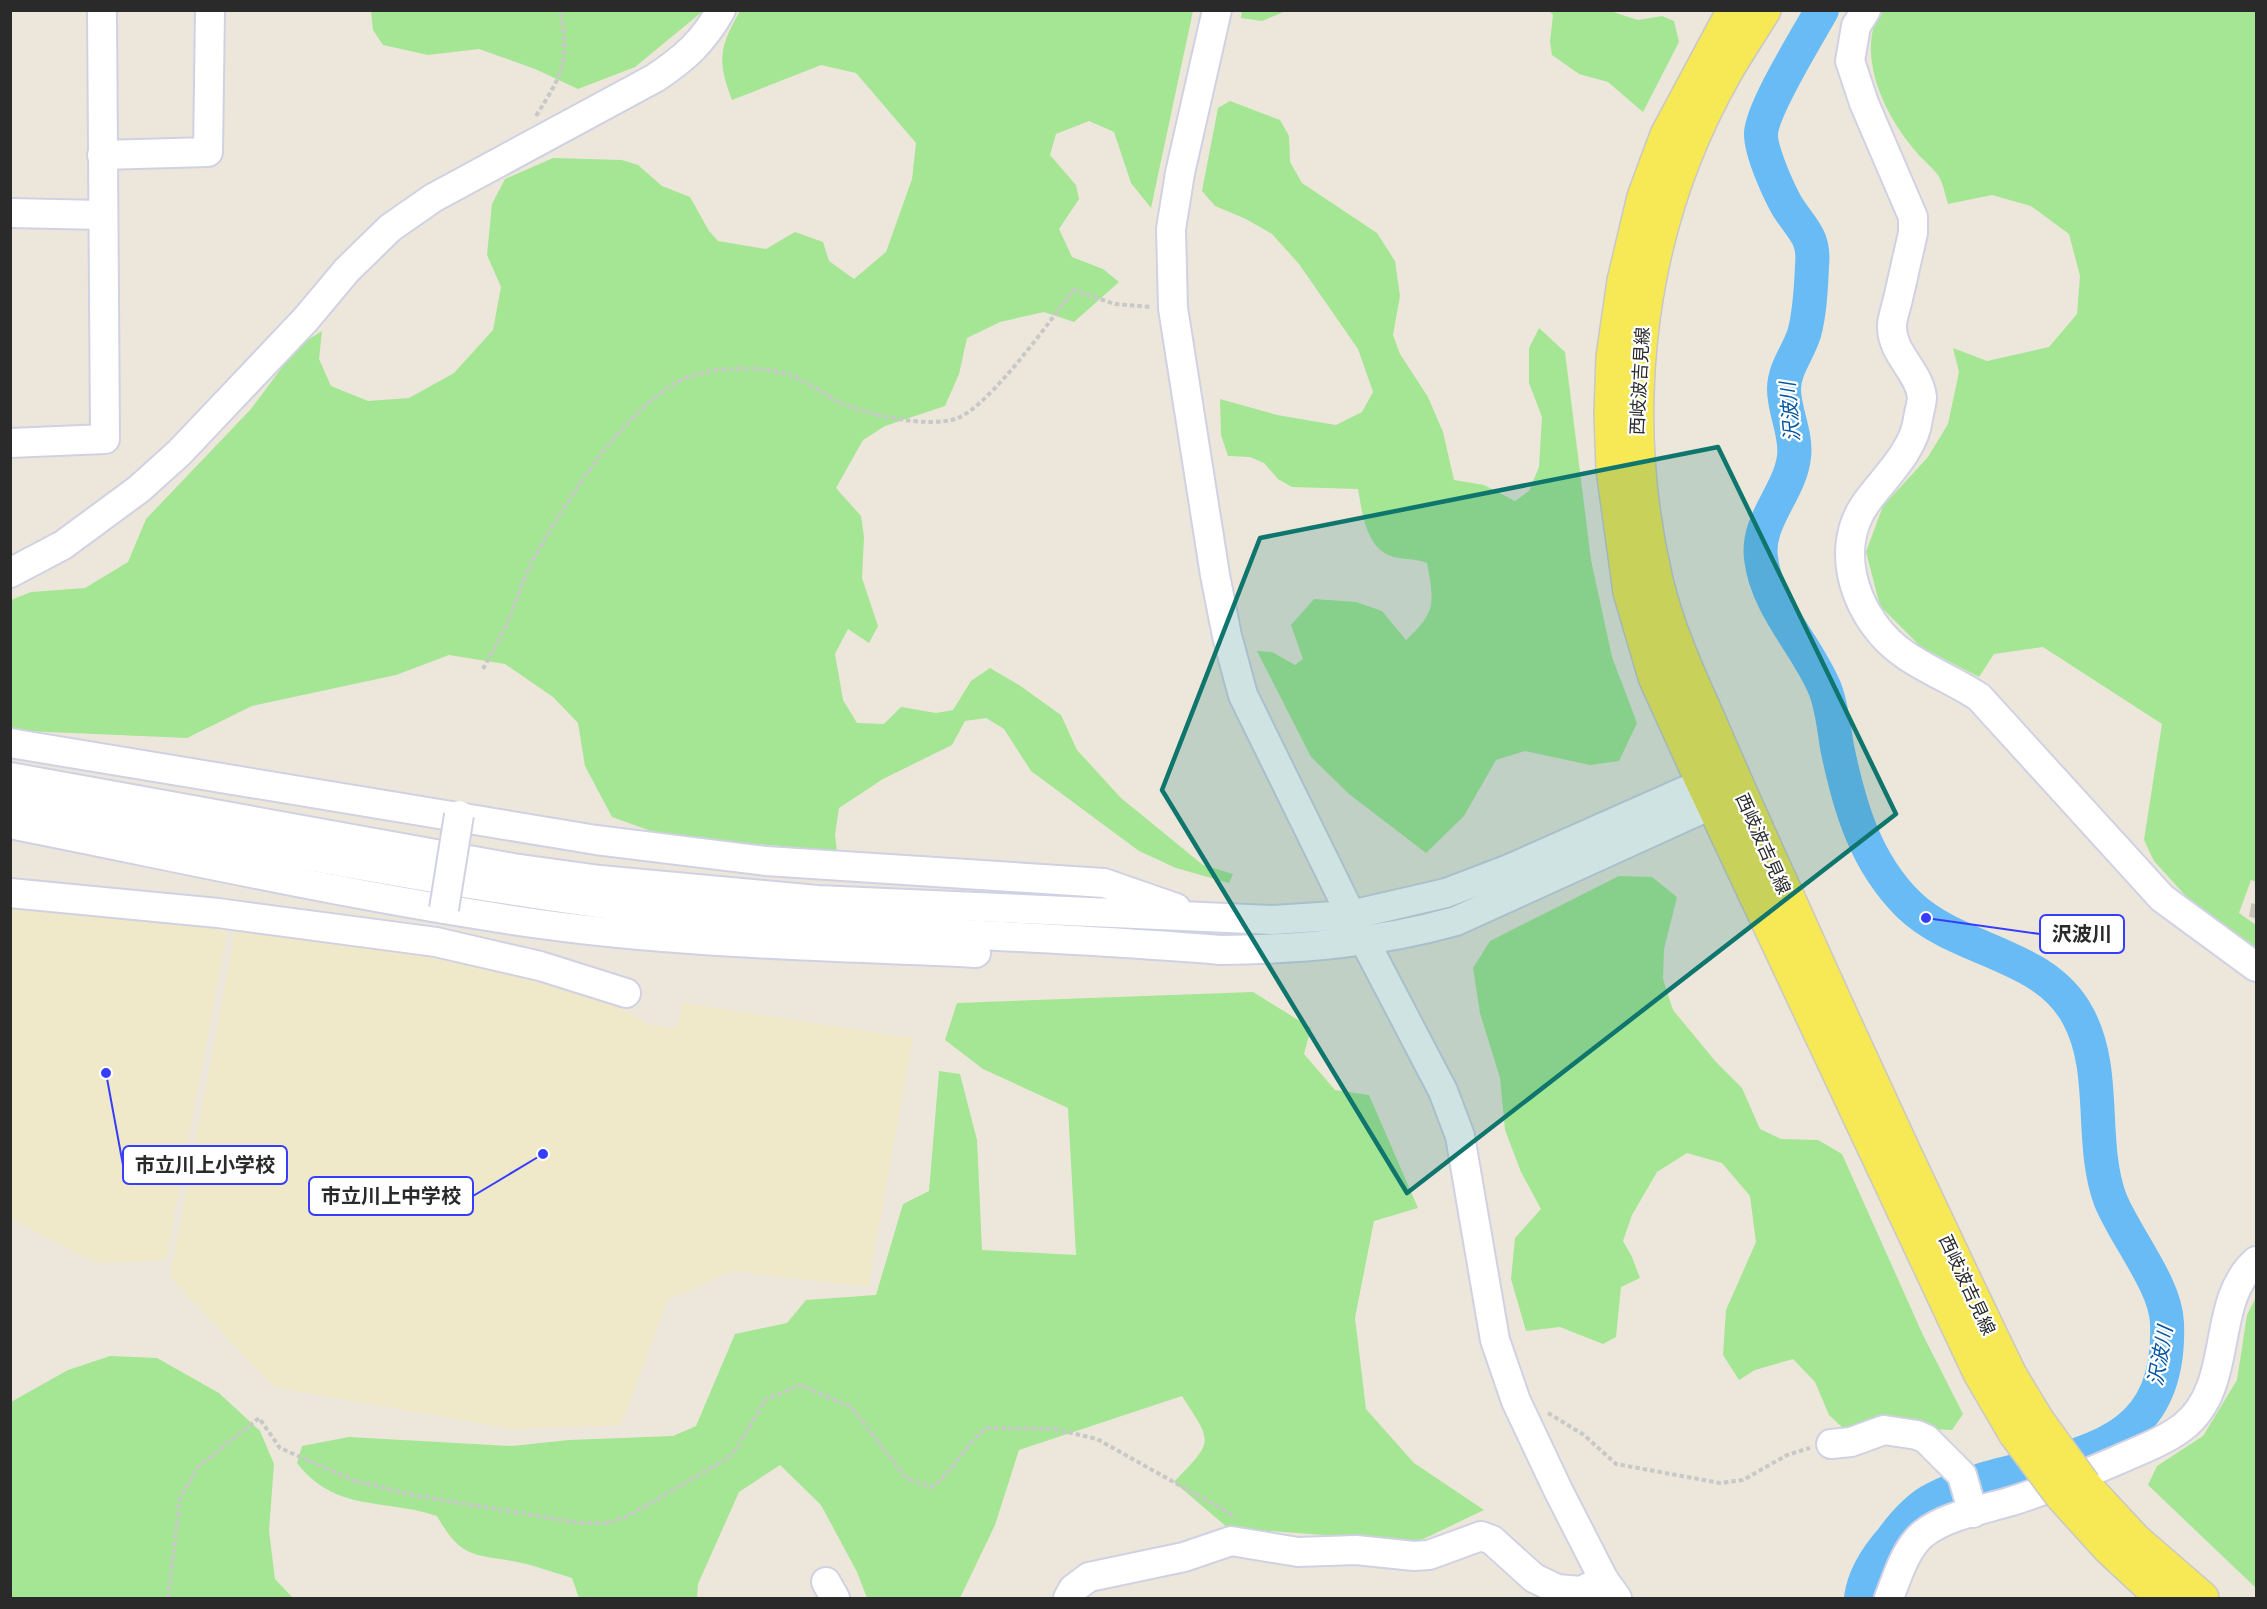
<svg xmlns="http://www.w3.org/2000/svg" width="2267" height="1609" viewBox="0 0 2267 1609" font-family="Helvetica,'Noto Sans JP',sans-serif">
	<rect width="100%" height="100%" fill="#ede7db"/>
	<!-- education -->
	<g fill="#efe8c9">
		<polygon points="10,901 228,926 166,1260 96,1263 11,1219"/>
		<polygon points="236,927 461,955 599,995 649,1025 676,1029 683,1003 913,1038 868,1287 732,1271 668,1300 621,1425 511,1429 274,1387 170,1277"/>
	</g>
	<!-- green -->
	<g fill="#a4e694">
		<polygon points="371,11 371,10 703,11 635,67 578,89 535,69 479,49 428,55 383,45 373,30"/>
		<path d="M740,11H1193L1151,208L1131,183L1114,132L1089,121L1056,134L1050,155L1076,185L1079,199L1059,229L1072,257L1103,269L1119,282L1074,322L1044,312L1000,322L967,338L959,374L945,406L885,426L863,440L836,488L861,516L864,537L862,578L878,626L869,643L848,629L835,654L843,700L857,723L884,724L901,707L936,713L953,710L971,681L990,668L1019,685L1061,715L1077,750L1121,798L1203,865L1233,874L1229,883L1176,868L1139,851L1031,771L1004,729L986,718L965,721L952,745L883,779L839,808L835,835L837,851L665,836L612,817L585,766L578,723L553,697L505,664L449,655L396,675L252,706L187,738L25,731L11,728V600L31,592L85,588L128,562L146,519L251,409L298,346L322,331L319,359L331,386L368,401L409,398L454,373L493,330L501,287L487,255L492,204L505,179L553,158L622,160L638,165L662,186L690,197L709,231L718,241L766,249L795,232L823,242L829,261L854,279L886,252L912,179L916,143L856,73L821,65L732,100C717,60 719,48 740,11Z"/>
		<polygon points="1242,11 1242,10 1286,11 1262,21 1241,18"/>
		<polygon points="1549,11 1610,11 1638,20 1662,16 1674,21 1679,42 1643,112 1608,82 1579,74 1552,55 1550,42 1553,15"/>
		<path d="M1880,11H2256V882L2251,880L2239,913L2256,925V948L2194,905L2154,861L2144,840L2162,724L2043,647L1994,654L1979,677L1921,647L1880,606L1866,552L1883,506L1928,457L1948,424L1959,372L1953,348L1987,361L2049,347L2077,314L2080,276L2069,234L2031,206L1992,195L1948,204C1945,195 1943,181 1937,174C1932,167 1924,161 1918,154C1886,118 1855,57 1880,11Z"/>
		<path d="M1230,101L1280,120L1289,136L1290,162L1302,183L1377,233L1395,261L1400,296L1393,335L1400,354L1428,397L1443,432L1454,480L1484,485L1515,501L1529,491L1539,467L1542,417L1529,383V348L1539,328L1565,352L1591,560L1612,657L1637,723L1619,761L1590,765L1525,751L1496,760L1464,816L1426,853L1349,794L1311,757L1257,651L1272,652L1295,665L1303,659L1291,625L1314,599L1356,602L1382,611L1406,640C1437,612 1434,602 1427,563C1414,558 1407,560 1394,557C1366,550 1362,512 1358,489L1292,487L1278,479L1264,463L1250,457L1228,456L1221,435L1220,399L1277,415L1336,425L1362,412L1373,392L1358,349L1299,264L1272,234L1246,219L1215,206L1202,191L1218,108Z"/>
		<polygon points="1619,876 1652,877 1677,897 1664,949 1663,979 1673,1010 1716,1062 1742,1088 1760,1129 1781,1139 1818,1140 1842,1154 1923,1335 1963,1414 1952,1430 1928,1429 1873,1421 1843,1428 1829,1415 1815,1382 1793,1359 1755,1370 1739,1380 1723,1355 1726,1310 1756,1242 1750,1196 1722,1163 1687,1153 1657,1172 1632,1215 1623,1241 1632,1257 1640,1278 1621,1287 1616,1337 1603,1344 1560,1327 1526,1331 1511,1279 1515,1238 1541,1209 1521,1172 1505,1130 1500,1078 1480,1013 1473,968 1490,941"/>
		<path d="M1253,992L1311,1028L1304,1054L1335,1090L1369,1095L1418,1208L1374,1221L1355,1318L1366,1409L1414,1463L1484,1510L1417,1542L1228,1528L1174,1482C1214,1440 1213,1444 1182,1396L1019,1450L995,1525L960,1598H867L857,1572L821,1505L780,1465L739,1492L698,1584L697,1598H579L572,1578C555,1573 539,1567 522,1563C476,1553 463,1562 437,1516C383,1498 336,1513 297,1463L302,1446L349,1437L512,1446L569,1440L673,1436L696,1426L735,1334L787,1323L806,1300L876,1295L903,1204L929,1191L939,1071L960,1074L977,1140L982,1250L1076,1255L1068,1108L983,1069L945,1040L957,1003Z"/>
		<polygon points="2256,1297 2256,1588 2148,1485 2157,1466 2203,1436 2237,1380 2247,1315"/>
		<polygon points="110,1356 157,1358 219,1393 260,1431 274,1464 269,1531 275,1579 293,1598 11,1598 11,1402 68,1370"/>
	</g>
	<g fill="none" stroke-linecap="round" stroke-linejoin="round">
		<!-- river -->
		<path stroke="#68bbf4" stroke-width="34" d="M1822,10C1807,37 1763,107 1761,133C1760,150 1778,190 1787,206C1802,230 1815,236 1812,266C1811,288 1810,313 1804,334C1798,353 1784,369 1784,389C1784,412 1797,434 1794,457C1790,492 1756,521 1761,558C1767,608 1807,645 1825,689C1832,707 1834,728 1837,747C1849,805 1865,862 1909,905C1959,953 2044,952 2078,1016C2108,1071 2089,1141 2110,1199C2124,1235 2166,1285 2167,1323C2173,1480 2028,1448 1934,1499C1918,1507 1903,1524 1892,1539C1877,1556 1864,1575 1861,1598"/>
	</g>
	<!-- building -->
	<polygon fill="#c8c4ba" stroke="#c8c4b4" stroke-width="1.5" points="2252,904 2256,905 2256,918 2250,916"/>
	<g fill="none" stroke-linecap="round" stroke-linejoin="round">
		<defs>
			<g id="minor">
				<polyline points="1217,10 1180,173 1171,229 1173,308 1215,575 1227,636 1243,695 1351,915 1443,1091 1460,1136 1495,1340 1516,1401 1558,1490 1604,1580 1617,1598"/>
				<path d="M1866,10L1856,26L1850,61L1864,103L1913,217V233C1908,255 1903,277 1898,299C1896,308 1892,318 1892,326C1891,353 1919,371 1922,397C1922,403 1919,412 1918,419C1914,451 1884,478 1866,503C1831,552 1858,622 1904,654C1928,671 1955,681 1979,697L2162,898L2256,967"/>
				<polyline points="102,155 208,152 210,10"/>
				<polyline points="10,213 103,215"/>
				<polyline points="10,443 105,439 102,10"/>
				<path d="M10,573L63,545L139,489L179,453L306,319L347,270L390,228L433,198L655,78C685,58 703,42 721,10"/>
				<polyline points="10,743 596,840 766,861 1104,883 1176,908"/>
				<polyline points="10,777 513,868 600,880 817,900 1273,920 1351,915 1446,893 1509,869 1703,783 1725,781"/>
				<path d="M10,802C226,840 441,884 658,911C844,933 1033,934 1220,950C1302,949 1377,943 1456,921L1713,804L1727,788"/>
				<path d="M10,824C187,859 363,899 540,924C684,944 831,946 976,953"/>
				<polyline points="10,893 218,913 436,942 540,966 626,993"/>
				<polyline points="1831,1444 1851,1442 1884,1430 1917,1435 1926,1439 1962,1475 1973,1513"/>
				<polyline points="826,1582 835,1598"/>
				<polyline points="1068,1598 1073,1589 1089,1577 1184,1557 1231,1541 1298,1552 1356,1550 1414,1556 1429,1555 1481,1536 1492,1540 1534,1578 1557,1589 1581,1591 1604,1580"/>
				<path d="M1889,1598C1897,1578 1905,1549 1923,1534C1947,1515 1983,1510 2012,1501C2048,1490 2083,1475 2118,1460C2140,1450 2163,1442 2183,1427C2236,1385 2209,1303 2256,1261"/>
			</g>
			<g id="major">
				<polyline points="1734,10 1667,135 1644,197 1624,281 1613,357 1611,414 1613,469 1630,592 1655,677 1703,783 1980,1373 2015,1433"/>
				<path d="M1764,10C1751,31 1737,52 1725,73C1638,226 1616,409 1656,580C1667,627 1688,674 1708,718C1734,779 1761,839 1789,900C1860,1059 1934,1218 2010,1375L2037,1420"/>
				<polyline points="2084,1485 2135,1540 2202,1598"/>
				<polyline points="2062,1496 2109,1548 2163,1598"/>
			</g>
		</defs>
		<!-- minor casing -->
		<use href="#minor" stroke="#d0d1e3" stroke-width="32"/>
		<!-- major casing -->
		<use href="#major" stroke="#c8c8c8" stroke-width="36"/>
		<!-- path -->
		<g stroke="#c8c8c8" stroke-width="4" stroke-dasharray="4.5 3" stroke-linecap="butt">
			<path d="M536,116C563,73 570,62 560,10"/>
			<path d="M483,669C492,652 502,634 510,617C517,600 522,582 530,566C560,508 617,420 672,385C700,367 756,364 787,374C805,380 822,393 839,402C866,415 930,429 958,418C991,404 1051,320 1073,290L1115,304L1151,307"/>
			<polyline points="1548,1413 1584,1435 1616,1464 1720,1483 1743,1480 1787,1455 1810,1448"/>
			<path d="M168,1598L180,1498L198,1467L259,1418L280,1448L355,1481L413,1495L580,1523H609L630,1515L725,1460L735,1451L765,1400L800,1385L851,1407L906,1478L931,1487C955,1471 964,1445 986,1428L1054,1429L1097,1439L1236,1517"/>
		</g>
		<!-- minor -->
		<use href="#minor" stroke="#fff" stroke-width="28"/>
		<!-- major -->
		<use href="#major" stroke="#f7e855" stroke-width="33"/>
		<defs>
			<polyline id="minor-bridge" points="444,909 459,815"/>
			<g id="major-bridge">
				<polyline points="2037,1420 2084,1485"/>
				<polyline points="2015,1433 2062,1496"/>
			</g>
		</defs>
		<!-- minor-bridge casing -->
		<use href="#minor-bridge" stroke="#d0d1e3" stroke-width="32" stroke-linecap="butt"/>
		<!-- major-bridge casing -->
		<use href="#major-bridge" stroke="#c8c8c8" stroke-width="36" stroke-linecap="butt"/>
		<!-- minor-bridge -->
		<use href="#minor-bridge" stroke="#fff" stroke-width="28"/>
		<!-- major-bridge -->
		<use href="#major-bridge" stroke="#f7e855" stroke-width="33"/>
	</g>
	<!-- marked area -->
	<path fill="#0f766e" fill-opacity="0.2" stroke="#0f766e" stroke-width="4.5" stroke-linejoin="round" d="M1718,447L1896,814L1407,1193L1162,790L1260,538Z"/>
	<g text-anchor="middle" stroke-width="4.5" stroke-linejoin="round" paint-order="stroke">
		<!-- street labels -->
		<g font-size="18" fill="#2a2a2a" stroke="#fff">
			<text transform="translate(1640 381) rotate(-87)" y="6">西岐波吉見線</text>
			<text transform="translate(1763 844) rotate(66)" y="6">西岐波吉見線</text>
			<text transform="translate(1967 1285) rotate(65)" y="6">西岐波吉見線</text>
		</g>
		<!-- water labels -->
		<g font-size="20" font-style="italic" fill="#0756a1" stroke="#fff">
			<text transform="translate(1790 412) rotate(-95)" y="7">沢波川</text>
			<text transform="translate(2160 1356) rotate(-80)" y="7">沢波川</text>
		</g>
	</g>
	<!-- callouts -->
	<path fill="none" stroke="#353eff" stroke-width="2" d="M1926 918L2040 934M106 1073L123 1165M543 1154L473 1196"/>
	<g fill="#353eff" stroke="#fff" stroke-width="2">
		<circle cx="1926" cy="918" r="6"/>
		<circle cx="106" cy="1073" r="6"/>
		<circle cx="543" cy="1154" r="6"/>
	</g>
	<g fill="#fff" stroke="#353eff" stroke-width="2">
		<rect x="2040" y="915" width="84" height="38" rx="6"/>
		<rect x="123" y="1146" width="164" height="38" rx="6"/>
		<rect x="309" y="1177" width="164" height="38" rx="6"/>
	</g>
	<g font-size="20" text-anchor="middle" font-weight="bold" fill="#2a2a2a">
		<text x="2082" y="941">沢波川</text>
		<text x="205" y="1172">市立川上小学校</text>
		<text x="391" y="1203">市立川上中学校</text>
	</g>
	<!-- border -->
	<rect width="2267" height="1609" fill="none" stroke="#2a2a2a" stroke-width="24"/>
</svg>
